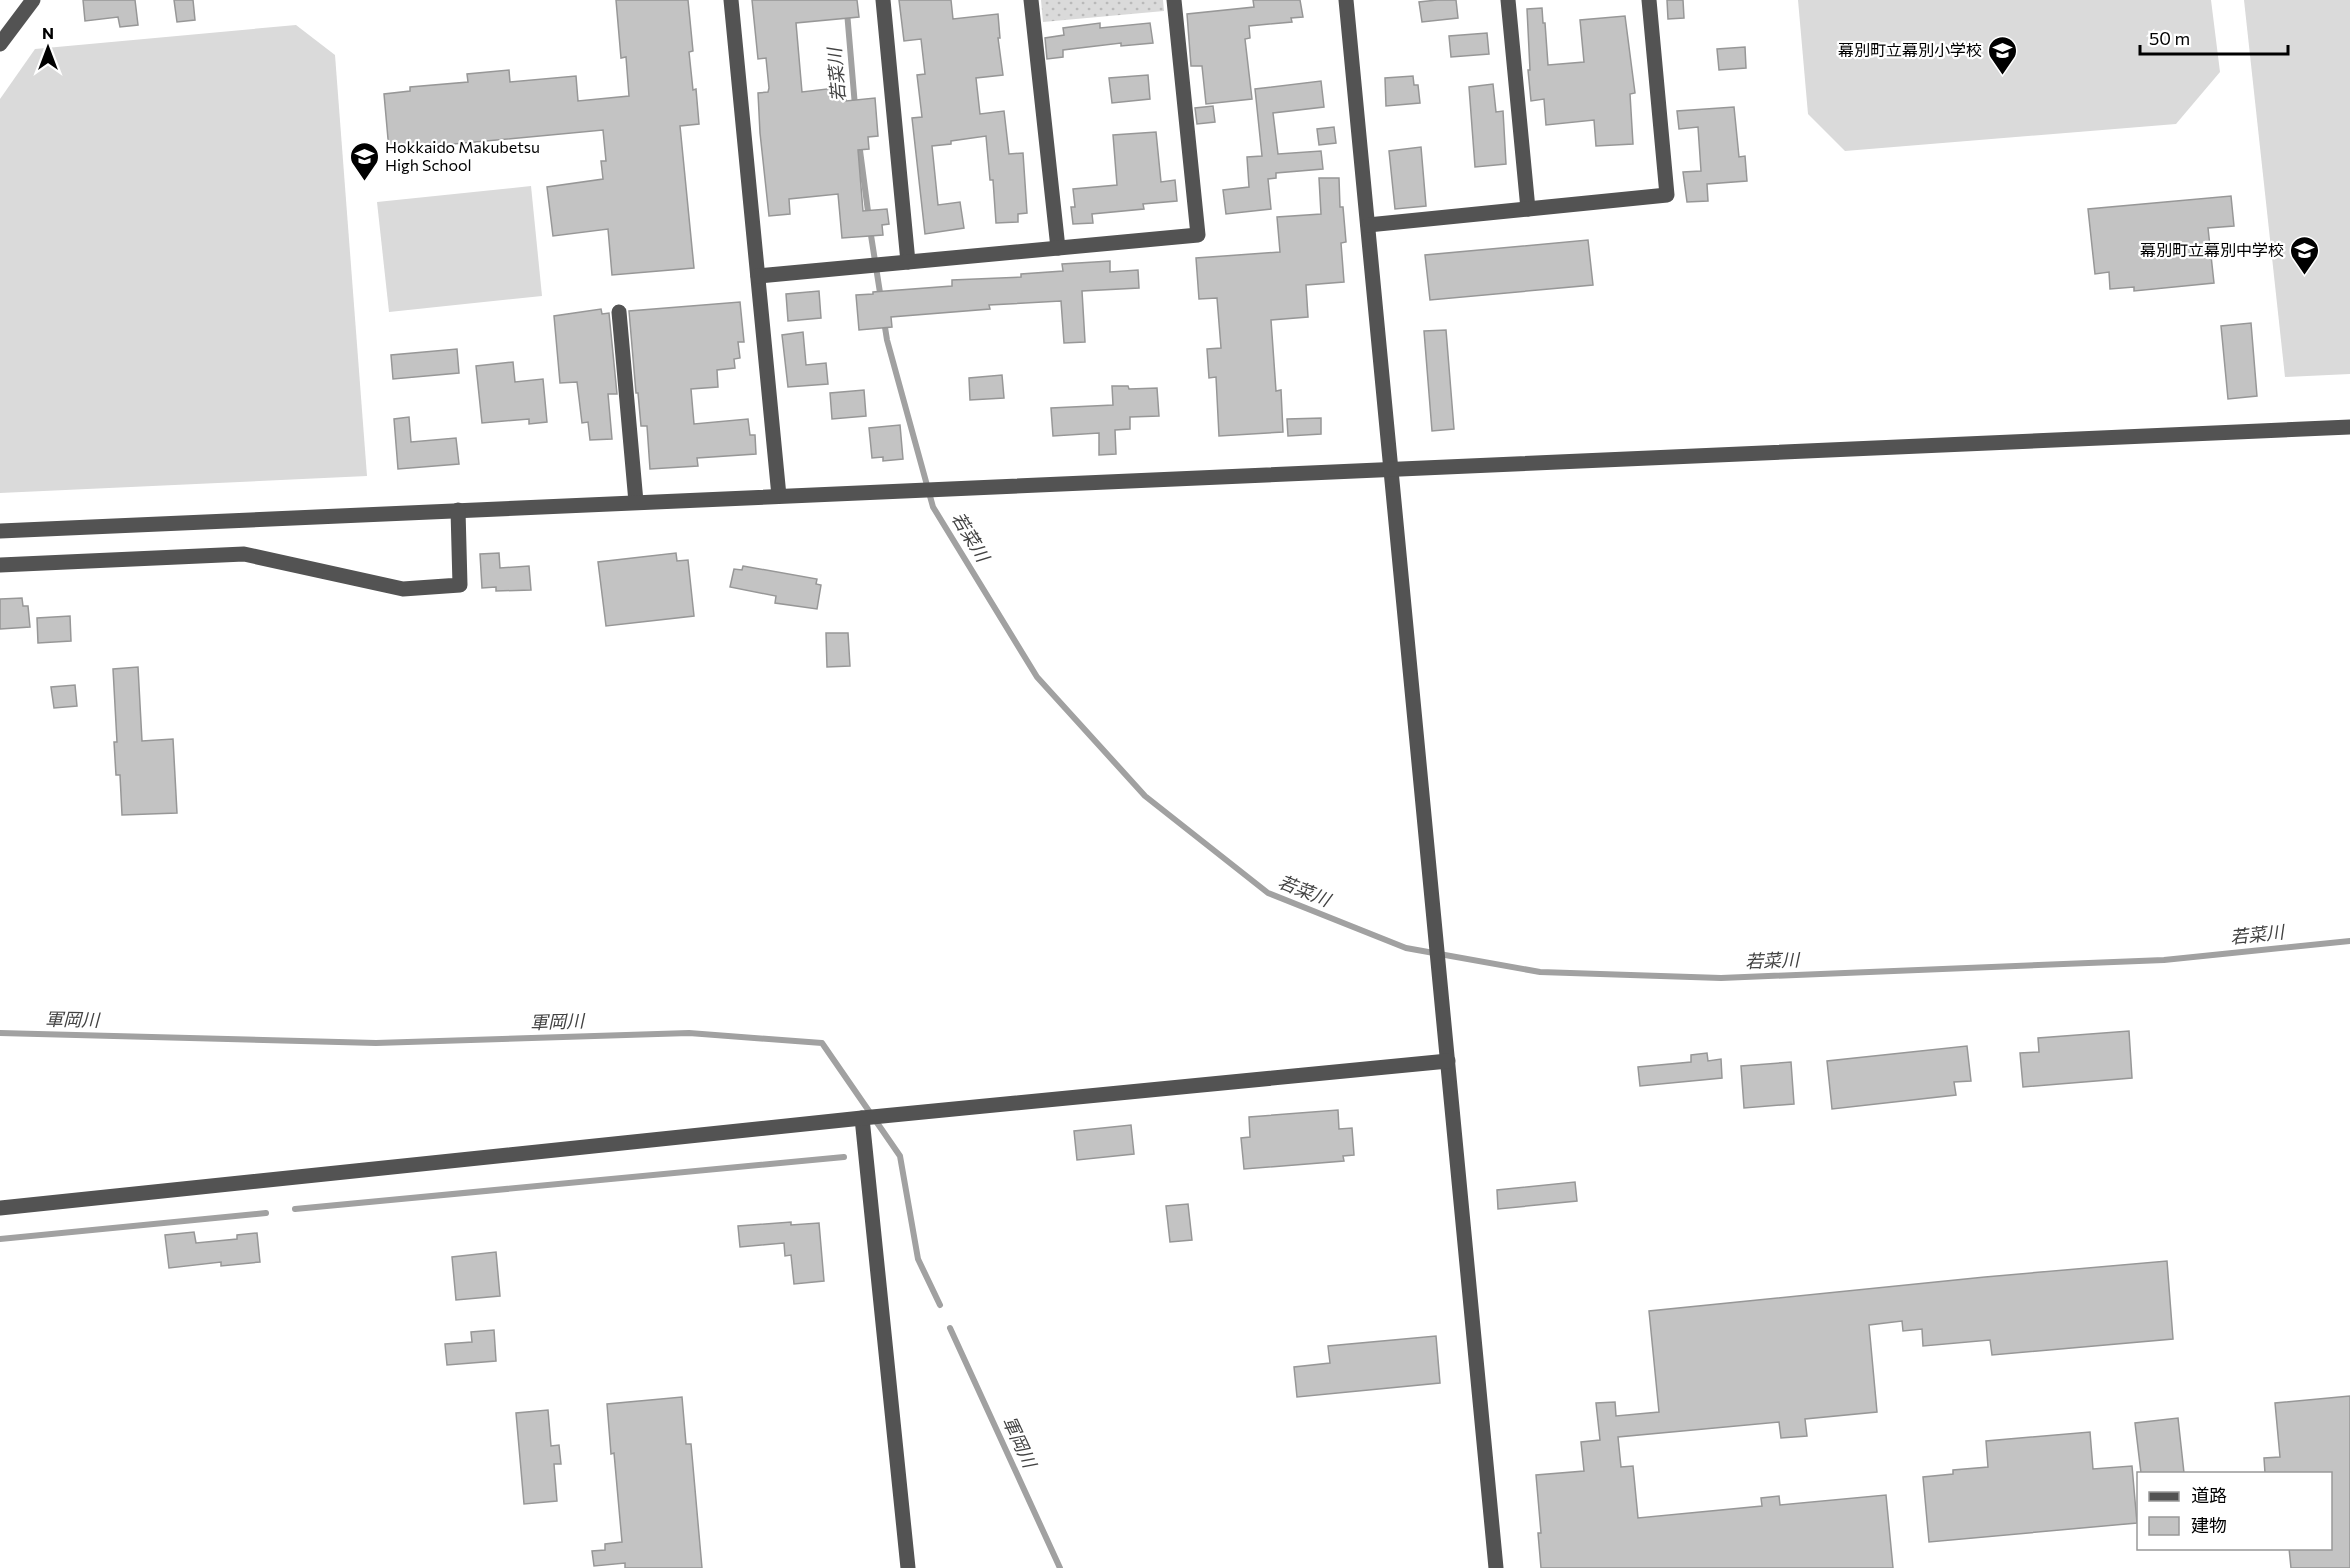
<svg xmlns="http://www.w3.org/2000/svg" width="2350" height="1568" viewBox="0 0 2350 1568" font-family="Commissioner,'Noto Sans JP',sans-serif">
	<defs>
		<pattern id="green-dots" width="8" height="8" patternUnits="userSpaceOnUse" patternTransform="scale(1.5)"><rect width="8" height="8" fill="#dadada"/><path d="M2 2h.1M6 6h.1" fill="none" stroke="#b9b9b9" stroke-width="1.8" stroke-linecap="round"/></pattern>
	</defs>
	<rect width="100%" height="100%" fill="#fff"/>
	<!-- green -->
	<polygon fill="url(#green-dots)" points="1041,0 1163,0 1164,11 1043,22"/>
	<!-- pitch -->
	<g fill="#dadada">
		<polygon points="1798,0 2211,0 2220,72 2176,124 1845,151 1808,114"/>
		<polygon points="2244,0 2350,0 2350,374 2285,377"/>
		<polygon points="296,25 335,55 367,476 0,493 0,99 35,49"/>
		<polygon points="531,186 542,296 389,312 377,202"/>
	</g>
	<g fill="none" stroke-linecap="round" stroke-linejoin="round">
		<!-- stream -->
		<g stroke="#a1a1a1" stroke-width="6">
			<polyline points="846,0 855,106"/>
			<polyline points="859,143 869,219"/>
			<polyline points="870,229 881,299"/>
			<polyline points="884,321 887,340 933,507 1037,677 1145,796 1268,893 1406,948 1540,972 1721,978 2164,960 2350,941"/>
			<polyline points="0,1033 376,1043 689,1033 822,1043 900,1156 918,1259 940,1305"/>
			<polyline points="295,1209 844,1157"/>
			<polyline points="0,1239 266,1213"/>
			<polyline points="950,1328 1060,1568"/>
		</g>
	</g>
	<!-- building -->
	<g fill="#c3c3c3" stroke="#979797" stroke-width="1.5">
		<polygon points="83,0 135,0 138,25 120,27 118,17 85,21"/>
		<polygon points="174,0 193,0 195,20 177,22"/>
		<polygon points="616,0 688,0 693,51 689,52 693,90 696,89 699,124 680,126 694,268 612,275 608,229 553,236 547,187 603,179 601,161 606,161 603,130 389,150 384,94 410,91 410,87 468,82 467,74 509,70 510,82 576,76 578,101 629,96 626,57 621,58"/>
		<polygon points="752,0 857,0 859,17 796,23 802,92 844,87 846,101 875,98 878,136 868,137 869,149 858,150 863,211 887,209 889,224 882,225 883,235 842,238 838,194 789,199 790,214 769,216 760,133 758,93 768,92 769,88 766,58 758,59"/>
		<polygon points="899,0 951,0 953,19 998,14 1000,38 998,38 1003,75 976,78 980,114 1004,111 1009,154 1023,153 1027,213 1018,214 1018,222 996,223 993,180 990,180 986,136 951,141 951,144 932,146 938,205 960,202 964,228 925,234 912,118 922,117 917,75 925,74 921,39 904,41"/>
		<polygon points="1253,0 1300,0 1303,17 1291,18 1292,22 1249,26 1250,38 1245,39 1252,99 1206,104 1202,66 1191,66 1187,14 1254,7"/>
		<polygon points="1437,0 1456,0 1458,18 1422,22 1419,2"/>
		<polygon points="1667,0 1683,0 1684,18 1668,19"/>
		<polygon points="1542,8 1543,23 1545,23 1548,65 1584,62 1580,20 1625,16 1635,93 1630,94 1633,144 1596,146 1594,120 1546,125 1544,99 1531,101 1528,70 1530,70 1527,9"/>
		<polygon points="1100,23 1100,28 1150,23 1153,43 1121,46 1121,43 1063,50 1063,57 1047,59 1045,38 1064,35 1063,28"/>
		<polygon points="1487,33 1489,54 1451,57 1449,36"/>
		<polygon points="1745,47 1746,68 1719,70 1717,49"/>
		<polygon points="1148,75 1150,99 1112,103 1109,78"/>
		<polygon points="1413,76 1414,85 1418,85 1420,103 1386,106 1385,78"/>
		<polygon points="1321,81 1324,107 1273,113 1278,154 1321,151 1323,169 1276,173 1276,178 1268,179 1271,209 1226,214 1223,190 1249,187 1247,157 1262,156 1255,89"/>
		<polygon points="1493,84 1496,112 1503,111 1506,164 1475,167 1469,87"/>
		<polygon points="1213,106 1215,122 1197,124 1195,108"/>
		<polygon points="1734,107 1739,157 1745,156 1747,181 1707,184 1708,201 1687,202 1683,172 1701,171 1698,127 1679,129 1677,111"/>
		<polygon points="1334,127 1336,143 1319,145 1317,129"/>
		<polygon points="1156,132 1161,182 1175,180 1177,201 1143,204 1144,209 1092,214 1093,223 1073,224 1071,207 1075,207 1073,189 1117,185 1113,135"/>
		<polygon points="1421,147 1426,206 1395,209 1389,151"/>
		<polygon points="1319,178 1339,178 1340,207 1343,207 1346,242 1341,243 1344,282 1306,285 1308,317 1271,320 1276,391 1281,390 1283,432 1219,436 1216,377 1209,378 1207,349 1221,348 1217,298 1199,299 1196,258 1280,252 1277,217 1321,214"/>
		<polygon points="2231,196 2234,226 2208,228 2214,283 2134,291 2134,287 2110,289 2109,272 2095,274 2088,209"/>
		<polygon points="1588,240 1593,285 1430,300 1425,255"/>
		<polygon points="1110,261 1110,272 1138,270 1139,288 1082,291 1085,342 1064,343 1061,301 989,305 990,309 891,317 892,327 859,330 856,295 873,294 873,292 952,286 952,280 1021,277 1021,274 1063,271 1062,264"/>
		<polygon points="819,291 821,318 788,321 786,294"/>
		<polygon points="740,302 744,342 738,342 740,358 734,359 735,368 717,370 718,387 691,389 694,424 748,419 750,435 755,435 756,454 697,458 698,466 650,469 647,426 641,426 638,393 636,393 629,311"/>
		<polygon points="601,309 602,314 609,313 617,394 608,394 612,439 590,440 588,422 582,423 577,382 560,383 554,316"/>
		<polygon points="2251,323 2257,396 2228,399 2221,326"/>
		<polygon points="1446,330 1454,429 1432,431 1424,331"/>
		<polygon points="803,332 806,365 826,363 828,384 788,387 782,335"/>
		<polygon points="457,349 459,373 393,379 391,355"/>
		<polygon points="513,362 515,382 543,379 547,422 529,424 529,419 482,423 476,366"/>
		<polygon points="1002,375 1004,398 970,400 969,378"/>
		<polygon points="1112,386 1128,386 1129,389 1157,388 1159,416 1130,417 1130,429 1115,430 1116,454 1099,455 1099,433 1053,436 1051,408 1113,405"/>
		<polygon points="864,390 866,416 832,419 830,393"/>
		<polygon points="409,417 411,442 456,438 459,464 398,469 394,419"/>
		<polygon points="1321,418 1321,434 1288,436 1287,419"/>
		<polygon points="900,425 903,459 883,461 883,457 872,458 869,428"/>
		<polygon points="499,553 500,568 529,566 531,590 496,591 496,587 482,588 480,554"/>
		<polygon points="676,553 677,561 688,560 694,616 606,626 598,562"/>
		<polygon points="743,566 817,579 816,584 821,585 817,609 775,603 776,596 730,587 734,569 742,570"/>
		<polygon points="22,598 23,606 28,606 30,627 0,629 0,599"/>
		<polygon points="70,616 71,641 38,643 37,618"/>
		<polygon points="826,633 848,633 850,666 827,667"/>
		<polygon points="138,667 142,741 173,739 177,813 122,815 120,775 116,775 114,742 117,742 113,669"/>
		<polygon points="75,685 77,706 54,708 51,687"/>
		<polygon points="2129,1031 2132,1078 2023,1087 2020,1053 2039,1052 2038,1038"/>
		<polygon points="1967,1046 1971,1081 1954,1082 1956,1095 1832,1109 1827,1061"/>
		<polygon points="1707,1053 1708,1061 1721,1059 1722,1078 1640,1086 1638,1067 1691,1062 1691,1055"/>
		<polygon points="1791,1062 1794,1104 1744,1108 1741,1066"/>
		<polygon points="1338,1110 1339,1129 1352,1128 1354,1155 1343,1156 1344,1161 1244,1169 1241,1138 1250,1137 1249,1117"/>
		<polygon points="1131,1125 1134,1154 1077,1160 1074,1131"/>
		<polygon points="1575,1182 1577,1201 1498,1209 1497,1190"/>
		<polygon points="1188,1204 1192,1240 1170,1242 1166,1206"/>
		<polygon points="791,1222 791,1225 819,1223 824,1281 794,1284 791,1255 785,1256 784,1243 740,1247 738,1226"/>
		<polygon points="194,1232 196,1243 237,1239 237,1235 257,1233 260,1262 221,1266 221,1262 169,1268 165,1235"/>
		<polygon points="496,1252 500,1296 456,1300 452,1257"/>
		<polygon points="2167,1261 2173,1339 1992,1355 1990,1340 1923,1346 1922,1329 1903,1331 1902,1321 1869,1325 1877,1412 1805,1419 1807,1436 1781,1438 1779,1422 1618,1437 1621,1467 1633,1466 1638,1518 1762,1506 1761,1498 1779,1496 1780,1505 1886,1495 1893,1568 1541,1568 1538,1533 1541,1533 1536,1475 1584,1471 1581,1442 1600,1440 1596,1403 1615,1402 1616,1416 1659,1412 1649,1311 1985,1277"/>
		<polygon points="494,1330 496,1361 447,1365 445,1344 472,1342 471,1332"/>
		<polygon points="1436,1336 1440,1383 1297,1397 1294,1367 1330,1363 1328,1346"/>
		<polygon points="2350,1396 2350,1568 2291,1568 2289,1548 2331,1548 2331,1473 2265,1473 2264,1458 2280,1457 2275,1403"/>
		<polygon points="682,1397 686,1444 691,1444 702,1568 625,1568 625,1563 594,1566 592,1551 605,1550 605,1544 622,1542 614,1453 611,1454 607,1404"/>
		<polygon points="548,1410 551,1446 559,1445 561,1464 554,1464 557,1501 524,1504 516,1413"/>
		<polygon points="2178,1418 2184,1473 2141,1473 2135,1423"/>
		<polygon points="2090,1432 2093,1469 2132,1466 2137,1523 1929,1542 1923,1477 1953,1474 1953,1470 1988,1467 1986,1441"/>
	</g>
	<g fill="none" stroke-linecap="round" stroke-linejoin="round">
		<!-- minor -->
		<g stroke="#535353" stroke-width="15">
			<polyline points="731,0 779,496"/>
			<polyline points="883,0 908,262"/>
			<polyline points="1031,0 1058,248"/>
			<polyline points="1346,0 1496,1568"/>
			<polyline points="1508,0 1528,209"/>
			<polyline points="0,44 33,0"/>
			<polyline points="1368,225 1667,195 1649,0"/>
			<polyline points="758,276 1198,235 1174,0"/>
			<polyline points="619,312 636,502"/>
			<polyline points="0,531 2350,427"/>
			<polyline points="0,565 244,554 403,589 460,585 458,510"/>
			<polyline points="862,1118 908,1568"/>
			<polyline points="0,1208 862,1118 1448,1061"/>
		</g>
	</g>
	<!-- icons -->
	<defs>
		<symbol id="school-pin" viewBox="-11 -11 22 30"><path d="M0 17L-7.5 6A9.5 9.5 0 1 1 7.5 6Z" fill="#000" stroke="#fff"/><path d="M0-5L7-2L0 1L-7-2ZM-4 1L0 2.5L4 1V4Q0 6-4 4Z" fill="#fff"/></symbol>
	</defs>
	<g fill-rule="evenodd">
		<use href="#school-pin" x="1986" y="34" width="33" height="45"/>
		<use href="#school-pin" x="348" y="140" width="33" height="45"/>
		<use href="#school-pin" x="2288" y="234" width="33" height="45"/>
	</g>
	<g text-anchor="middle" stroke-width="4.5" stroke-linejoin="round" paint-order="stroke">
		<!-- poi labels -->
		<g font-size="16" fill="#000" stroke="#fff" text-anchor="end">
			<text x="1982" y="56">幕別町立幕別小学校</text>
			<text x="385" y="153" text-anchor="start">Hokkaido Makubetsu<tspan x="385" dy="18">High School</tspan></text>
			<text x="2284" y="256">幕別町立幕別中学校</text>
		</g>
		<!-- water labels -->
		<g font-size="18" font-style="italic" fill="#424242" stroke="#fff">
			<text transform="translate(837 75) rotate(-95)" y="6">若菜川</text>
			<text transform="translate(970 537) rotate(59)" y="6">若菜川</text>
			<text transform="translate(1304 891) rotate(22)" y="6">若菜川</text>
			<text transform="translate(2257 935) rotate(-6)" y="6">若菜川</text>
			<text transform="translate(1772 961) rotate(-2)" y="6">若菜川</text>
			<text transform="translate(72 1020) rotate(1)" y="6">軍岡川</text>
			<text transform="translate(557 1022) rotate(-2)" y="6">軍岡川</text>
			<text transform="translate(1019 1442) rotate(65)" y="6">軍岡川</text>
		</g>
	</g>
	<!-- legend -->
	<rect x="2137" y="1472" width="195" height="78" fill="#ffffff" stroke="#999999" stroke-width="1.5"/>
	<rect x="2149" y="1492" width="30" height="9" fill="#535353" stroke="#999999" stroke-width="1.5"/>
	<text x="2191" y="1502" font-size="18" fill="#000000">道路</text>
	<rect x="2149" y="1517" width="30" height="18" fill="#c3c3c3" stroke="#999999" stroke-width="1.5"/>
	<text x="2191" y="1532" font-size="18" fill="#000000">建物</text>
	<!-- north arrow -->
	<g transform="translate(48 48)" stroke="#ffffff" stroke-width="4.5" paint-order="stroke">
	<path d="M0-4.5L10 22L0 15L-10 22Z" fill="#000000"/>
	<text y="-9" font-size="16" font-weight="bold" text-anchor="middle" fill="#000000">N</text>
	</g>
	<!-- scale -->
	<path d="M2140 45v9h148v-9" fill="none" stroke="#000000" stroke-width="3"/>
	<text x="2149" y="45" font-size="18" fill="#000000" stroke="#ffffff" stroke-width="4.5" paint-order="stroke">50 m</text>
</svg>
